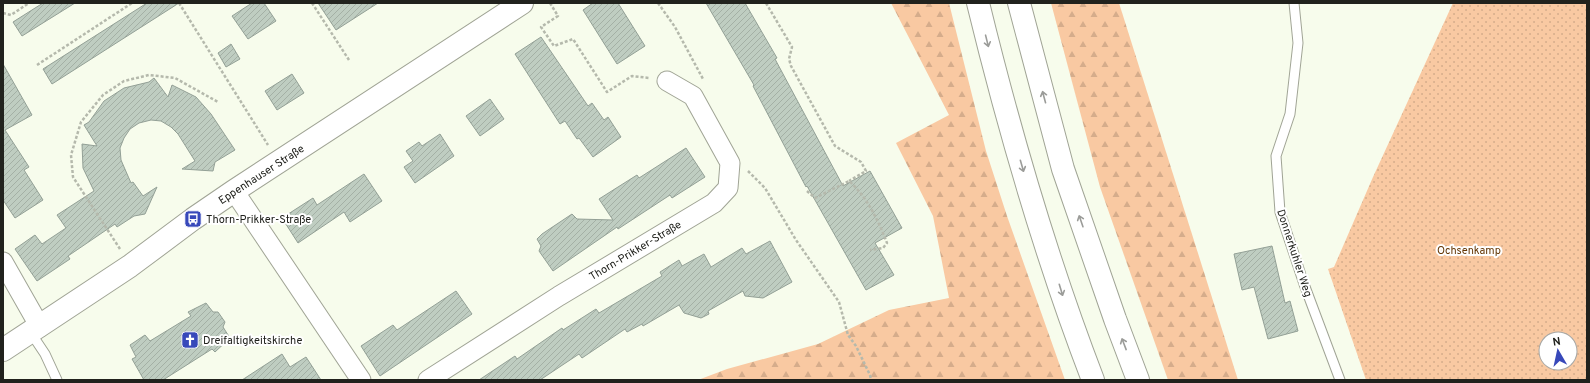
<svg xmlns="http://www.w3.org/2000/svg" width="1590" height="383" viewBox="0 0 1590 383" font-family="Overpass,sans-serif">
	<defs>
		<pattern id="forest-firs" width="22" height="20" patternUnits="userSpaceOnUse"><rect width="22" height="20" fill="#f9c9a2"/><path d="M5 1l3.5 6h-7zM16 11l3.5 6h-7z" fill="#d5ac8b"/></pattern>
		<pattern id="park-dots" width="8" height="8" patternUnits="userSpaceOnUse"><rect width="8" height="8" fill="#f9c9a2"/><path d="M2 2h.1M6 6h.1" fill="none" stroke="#d5ac8b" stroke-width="1.8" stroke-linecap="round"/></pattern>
		<pattern id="building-hatch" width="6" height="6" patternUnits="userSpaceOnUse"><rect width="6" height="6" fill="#bfcdc1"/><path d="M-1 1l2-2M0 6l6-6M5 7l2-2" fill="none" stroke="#a4b0a5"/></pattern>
	</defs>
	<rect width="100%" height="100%" fill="#f7fcec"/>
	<!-- forest -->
	<g fill="url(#forest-firs)">
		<polygon points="891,3 949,3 986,151 1007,216 1065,380 698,380 727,369 818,344 889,310 949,298 933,216 896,143 949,115"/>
		<polygon points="1051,3 1119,3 1238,380 1168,380 1100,187"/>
	</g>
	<!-- park -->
	<path fill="url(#park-dots)" fill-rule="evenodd" d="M1453,3H1587V380H1366L1328,269L1334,267L1373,177ZM1546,339H1570V363H1546Z"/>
	<!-- building -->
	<g fill="url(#building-hatch)" stroke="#93a096">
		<polygon points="43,3 75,3 22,36 13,22"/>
		<polygon points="147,3 179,3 52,84 43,69"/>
		<polygon points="252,3 264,3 276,21 248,39 232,16"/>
		<polygon points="318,3 378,3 336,30"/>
		<polygon points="593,3 618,3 645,46 617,64 583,10"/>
		<polygon points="706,3 745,3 777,58 775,59 843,186 870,171 902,228 875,243 894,275 866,290 807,186 806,187 753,86 754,85"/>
		<polygon points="541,37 588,106 592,103 604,120 608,117 621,137 593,157 579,138 577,139 565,121 560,124 515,54"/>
		<polygon points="231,44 240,59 226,67 218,53"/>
		<polygon points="3,64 32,115 5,130 29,167 24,170 43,200 15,218 3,200"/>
		<polygon points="292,74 304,93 277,110 265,91"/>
		<polygon points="154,78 168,97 172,85 196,97 211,114 235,150 215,162 213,171 182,169 195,161 178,134 171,127 161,121 151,120 139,123 130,129 124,138 120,148 121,160 131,183 133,182 143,196 157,187 145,214 134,216 117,227 115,224 68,256 70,259 37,281 15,249 35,235 42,244 66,228 57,215 94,191 83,168 82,144 97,146 84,125 89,122 104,101 124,88 149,82"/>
		<polygon points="490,99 504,119 480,136 466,116"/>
		<polygon points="440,134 454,156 415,183 404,167 413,161 406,151 419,142 422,146"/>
		<polygon points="686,148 705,177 672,198 670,195 618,229 617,227 553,271 539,251 541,246 537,239 542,234 572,214 577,219 613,220 599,199 637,175 639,178"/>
		<polygon points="364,174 382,201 350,222 344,212 298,243 282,218 313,198 317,205"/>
		<polygon points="770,241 792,282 763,298 745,296 743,291 708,311 709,314 701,318 684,313 679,305 643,326 642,324 627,332 625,329 582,358 579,354 540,380 479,380 515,356 517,359 562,328 563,330 596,309 599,313 662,276 660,272 679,260 682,266 704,254 711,267 742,248 746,254"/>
		<polygon points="1272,246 1285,303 1290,301 1298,331 1268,339 1254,287 1242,290 1234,254"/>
		<polygon points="456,291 472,314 380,376 361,346 393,325 397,330"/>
		<polygon points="206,303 213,312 218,312 225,322 223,327 230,338 215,352 212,349 163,380 144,380 132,359 136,357 130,345 145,335 150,341 191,316 188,312"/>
		<polygon points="282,354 290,367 306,357 321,380 242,380"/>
	</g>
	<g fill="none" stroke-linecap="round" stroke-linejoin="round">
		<defs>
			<g id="lane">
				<polyline points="1294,3 1298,43 1290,114 1276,156 1280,212 1304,284 1340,380"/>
				<polyline points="31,333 45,354 57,380"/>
			</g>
			<g id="street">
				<polyline points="234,191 361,380"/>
				<polyline points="3,262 40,327"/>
				<polyline points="428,380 559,296 714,203 728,188 730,163 693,96 667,81"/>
			</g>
			<polyline id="primary" points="3,350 130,266 193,219 234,191 522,3"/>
			<g id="highway">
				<path d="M978,3C1009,130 1046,258 1093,380"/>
				<polyline points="1019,3 1063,169 1115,319 1138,380"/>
			</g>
		</defs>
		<!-- lane casing -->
		<use href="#lane" stroke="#a0a495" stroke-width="11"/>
		<!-- street casing -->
		<use href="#street" stroke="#a0a495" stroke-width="21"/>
		<!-- primary casing -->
		<use href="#primary" stroke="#a0a495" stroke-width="24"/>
		<!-- highway casing -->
		<use href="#highway" stroke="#a0a495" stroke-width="24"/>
		<!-- path -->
		<g stroke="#b5b9ac" stroke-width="2.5" stroke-dasharray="3 2" stroke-linecap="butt">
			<polyline points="179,3 268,145"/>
			<polyline points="312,3 349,60"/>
			<polyline points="550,3 558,16 541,27 554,46 573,39 607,92 632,76 649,78"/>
			<polyline points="658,3 675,27 703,79"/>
			<polyline points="766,3 792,47 789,59 791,66 835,146 861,162 866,171 849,181"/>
			<polyline points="3,13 11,15 29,3"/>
			<polyline points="37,65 132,3"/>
			<polyline points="748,171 765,188 796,240 839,302 848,335 856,346 870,375 871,380"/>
			<path d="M807,191L815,198L849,181C867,197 878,220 887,243L883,248L870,250"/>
			<polyline points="120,249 73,177 71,155 81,122 103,95 124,81 149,75 175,78 218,102"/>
		</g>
		<!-- lane -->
		<use href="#lane" stroke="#fff" stroke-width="9"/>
		<!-- street -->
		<use href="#street" stroke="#fff" stroke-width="19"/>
		<!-- primary -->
		<use href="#primary" stroke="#fff" stroke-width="22"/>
		<!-- highway -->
		<use href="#highway" stroke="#fff" stroke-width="22"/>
	</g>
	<!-- one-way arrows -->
	<defs><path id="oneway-shaft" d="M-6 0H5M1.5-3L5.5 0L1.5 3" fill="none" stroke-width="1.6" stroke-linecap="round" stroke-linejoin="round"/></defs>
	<g stroke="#9b9c99">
		<use href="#oneway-shaft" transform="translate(987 41) rotate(76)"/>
		<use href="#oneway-shaft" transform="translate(1044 97) rotate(-105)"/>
		<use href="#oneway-shaft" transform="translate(1022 166) rotate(74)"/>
		<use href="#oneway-shaft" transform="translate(1081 221) rotate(-109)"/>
		<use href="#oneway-shaft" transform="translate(1061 290) rotate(73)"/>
		<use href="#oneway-shaft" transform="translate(1124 344) rotate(-111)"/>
	</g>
	<!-- icons -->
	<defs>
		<symbol id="bus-square" viewBox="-11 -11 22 22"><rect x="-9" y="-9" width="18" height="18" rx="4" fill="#3748ba" stroke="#fff"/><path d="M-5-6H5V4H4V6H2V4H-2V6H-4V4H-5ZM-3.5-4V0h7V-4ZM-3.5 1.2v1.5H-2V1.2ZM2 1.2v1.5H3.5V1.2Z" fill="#fff"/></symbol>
		<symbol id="church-square" viewBox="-11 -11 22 22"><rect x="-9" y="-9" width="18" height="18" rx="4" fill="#3748ba" stroke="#fff"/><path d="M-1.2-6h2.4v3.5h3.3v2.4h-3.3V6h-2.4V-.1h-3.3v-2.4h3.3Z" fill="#fff"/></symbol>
	</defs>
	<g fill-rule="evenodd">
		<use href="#bus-square" x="183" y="209" width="20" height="20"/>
		<use href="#church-square" x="180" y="330" width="20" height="20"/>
	</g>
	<g text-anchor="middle" stroke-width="4" stroke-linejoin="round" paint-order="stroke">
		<!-- street labels -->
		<g font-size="11" fill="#21221d" stroke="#fff">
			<text transform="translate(261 174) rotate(-33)" y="4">Eppenhauser Straße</text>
			<text transform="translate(635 250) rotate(-31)" y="4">Thorn-Prikker-Straße</text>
			<text transform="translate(1295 253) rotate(72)" y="4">Donnerkuhler Weg</text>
		</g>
		<!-- poi labels -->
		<g font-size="11" fill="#21221d" stroke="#fff" text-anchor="start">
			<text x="206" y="223">Thorn-Prikker-Straße</text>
			<text x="203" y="344">Dreifaltigkeitskirche</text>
		</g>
		<!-- park labels -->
		<g font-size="11" fill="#653806" stroke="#fff">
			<text x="1469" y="254">Ochsenkamp</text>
		</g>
	</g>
	<!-- border -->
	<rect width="1590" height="383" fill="none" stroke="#21221d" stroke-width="8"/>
	<!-- north arrow -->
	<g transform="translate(1558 351) rotate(351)"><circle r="19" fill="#ffffff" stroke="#a6a7a5"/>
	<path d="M0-3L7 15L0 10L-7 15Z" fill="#3748ba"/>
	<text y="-6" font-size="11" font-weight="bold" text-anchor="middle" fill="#21221d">N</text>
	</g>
</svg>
